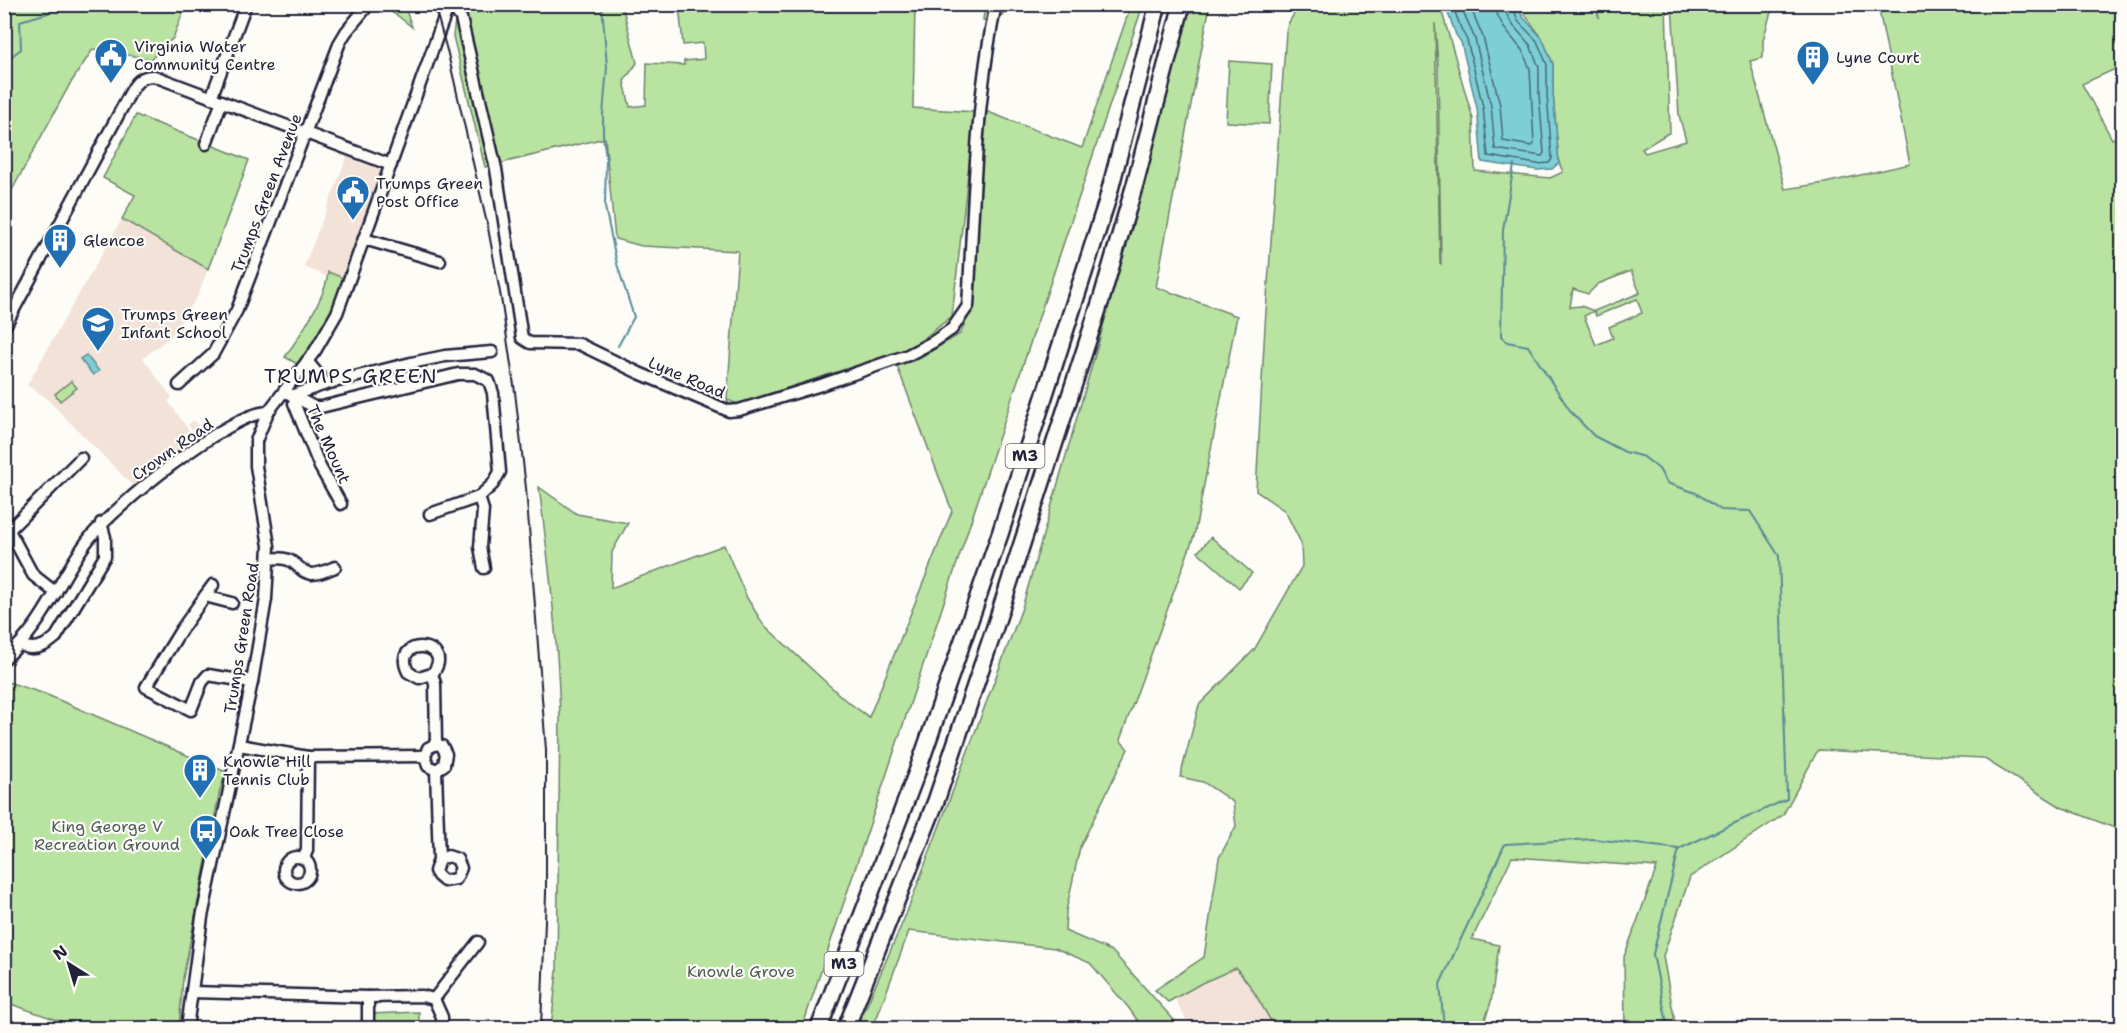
<svg xmlns="http://www.w3.org/2000/svg" width="2127" height="1033" viewBox="0 0 2127 1033" font-family="'Shantell Sans',sans-serif">
	<rect width="100%" height="100%" fill="#fdfcf7"/>
	<filter id="ink" filterUnits="userSpaceOnUse"><feTurbulence type="fractalNoise" baseFrequency=".0167" numOctaves="2"/><feDisplacementMap in="SourceGraphic" scale="12" xChannelSelector="R" yChannelSelector="G"/><feConvolveMatrix kernelMatrix="1 2 1 2 8 2 1 2 1" color-interpolation-filters="sRGB"/></filter>
	<g filter="url(#ink)">
		<!-- built -->
		<g fill="#f2e2d7">
			<polygon points="347,157 383,171 341,282 304,267"/>
			<polygon points="122,219 208,269 198,295 180,324 171,336 143,358 172,398 168,401 197,442 147,477 142,475 137,479 138,483 133,486 44,396 27,385"/>
			<polygon points="194,420 206,436 200,441 188,425"/>
			<polygon points="1236,968 1251,987 1275,1028 1191,1028 1174,998"/>
		</g>
		<!-- green -->
		<g fill="#b9e3a0" stroke="#6e826e" stroke-width="1.5" fill-rule="evenodd">
			<polygon points="5,4 186,5 173,38 151,59 93,49 70,84 5,203"/>
			<polygon points="379,5 404,5 412,27 398,16"/>
			<polygon points="457,5 622,5 637,63 624,81 630,107 646,105 647,63 684,65 684,61 704,59 703,43 683,45 679,5 915,5 913,108 975,112 952,316 913,347 738,404 727,400 738,251 642,246 615,239 605,138 485,167 453,36"/>
			<polygon points="985,5 1010,5 998,22 983,20"/>
			<path d="M1131,5H1143L802,1028H551L557,971L560,718C558,640 549,564 539,487L577,514L628,523L612,552L611,588L724,545L747,598L763,624L844,699L869,717L952,511L897,366L918,359L960,334L974,303L983,110L1082,148Z"/>
			<polygon points="1190,5 1210,5 1156,287 1237,316 1194,536 1120,740 1128,749 1080,847 1066,911 1065,931 1112,951 1181,1028 1143,1028 1128,1007 1090,963 1055,948 909,931 873,1028 857,1028 907,912 1022,608 1099,341"/>
			<path d="M1299,5H1440L1473,119L1475,171L1550,178L1563,172L1559,163L1553,94V64L1542,38L1518,5H1595L1599,18L1597,5H1666L1670,132L1642,149L1645,153L1686,141L1679,115L1672,5H1773L1763,40V58L1750,61L1785,189L1825,183L1910,164L1878,5H2122V66L2082,84L2112,139L2122,134V831L2061,807L1983,758L1818,750L1783,815L1690,877L1663,956L1676,1028H1625L1624,957L1657,867L1512,857L1472,939L1499,945L1491,1002L1482,1028H1275L1251,987L1236,968L1202,983L1168,1002L1155,990L1204,957L1219,858L1236,826L1233,802L1203,782L1180,777L1199,705L1254,650L1302,566L1301,543L1285,511L1256,491L1265,326L1286,32L1288,24ZM1435,23L1438,66L1441,264L1440,263ZM1631,271L1640,293L1594,311L1581,306L1570,307L1573,289L1588,294L1598,284ZM1637,299L1642,313L1609,327L1613,338L1596,345L1584,316L1594,311L1596,316Z"/>
			<polygon points="1229,61 1272,64 1269,124 1226,122"/>
			<polygon points="136,115 249,160 208,269 122,219 135,195 103,178"/>
			<path d="M328,272L341,277L344,285L318,339L297,364L285,357C299,337 327,296 328,272Z"/>
			<polygon points="308,369 317,379 317,382 293,390 292,387"/>
			<polygon points="71,381 77,388 60,401 55,394"/>
			<polygon points="1211,537 1252,573 1239,588 1198,552"/>
			<polygon points="5,681 45,694 226,772 220,790 183,978 179,1028 80,1028 5,1002"/>
			<polygon points="419,1012 419,1028 370,1028 370,1014"/>
		</g>
		<!-- water -->
		<g fill="#7ecfd5" stroke="#598a97" stroke-width="1.5">
			<polygon points="1445,5 1517,5 1523,17 1542,38 1553,64 1553,94 1559,163 1552,169 1537,170 1482,162 1477,108 1461,42 1456,35"/>
			<polygon points="86,355 99,371 93,375 80,359"/>
		</g>
		<g fill="none" stroke-linecap="round" stroke-linejoin="round">
			<!-- shore -->
			<g stroke="#476779" stroke-width="1.5">
				<polyline points="1452,4 1462,31 1467,40 1483,107 1488,156 1537,164 1549,163 1552,159 1547,94 1547,65 1537,41 1518,21 1512,4"/>
				<polyline points="1460,4 1475,39 1491,106 1495,149 1542,156 1544,153 1539,95 1539,67 1530,45 1512,24 1505,11 1504,4"/>
				<polyline points="1469,4 1483,37 1500,105 1503,141 1532,146 1534,144 1530,69 1522,50 1504,28 1497,14 1495,4"/>
			</g>
			<!-- stream -->
			<g stroke="#598a97" stroke-width="2">
				<polyline points="602,4 607,67 603,114 603,136 606,157 605,207 617,264 634,317 618,346"/>
				<polyline points="4,56 12,56 21,49 20,21 48,13 58,4"/>
				<polyline points="1444,1028 1440,984 1505,844 1594,839 1679,849 1787,799 1779,556 1750,511 1721,510 1696,493 1667,483 1659,469 1644,457 1625,452 1594,436 1571,412 1528,346 1507,342 1501,336 1503,230 1514,165"/>
				<polyline points="1668,1028 1653,954 1679,849"/>
			</g>
			<defs>
				<g id="minor">
					<path d="M451,4L461,18L496,169L522,338L530,343L579,344L639,373L729,411L739,410L821,385L908,355L933,342L952,329L968,306C974,206 975,104 996,4"/>
					<polyline points="211,98 246,4"/>
					<polyline points="206,144 222,101"/>
					<polyline points="364,239 440,261"/>
					<path d="M4,328L130,93C136,82 141,76 154,76L391,165"/>
					<polyline points="307,361 326,384"/>
					<polyline points="179,385 213,354 237,310 340,42 346,32 369,4"/>
					<polyline points="284,391 314,407 321,407 458,374 475,374 489,381 493,393 500,472 493,484 479,497 430,514"/>
					<polyline points="479,497 483,510 480,547 484,568"/>
					<polyline points="341,504 320,467 294,403 296,394 326,384 411,363 445,356 492,352"/>
					<polyline points="4,521 33,575 56,593"/>
					<polyline points="9,530 81,458"/>
					<path d="M269,559C298,554 295,572 312,574C320,574 328,570 335,567"/>
					<polyline points="205,596 213,585"/>
					<polyline points="232,603 205,596 181,630 146,687 191,710 202,682 208,675 252,682"/>
					<path d="M21,645C34,652 46,646 56,637L105,556V537L101,523"/>
					<path d="M4,659C45,625 58,580 88,540C113,507 229,413 268,412"/>
					<path d="M432,674L419,678L408,672C390,635 458,642 432,674L435,683L436,744"/>
					<polygon points="436,744 442,746 446,754 444,765 436,770 428,766 425,756 428,748"/>
					<polyline points="239,745 308,757 307,850 304,859"/>
					<polyline points="308,757 425,756"/>
					<polyline points="436,770 439,860 435,871 438,876 444,881 456,879 461,868 457,859 448,856 439,860"/>
					<circle cx="297" cy="870" r="13"/>
					<polyline points="192,992 368,997 422,996 434,999 442,1017 442,1028"/>
					<polyline points="368,997 368,1028"/>
					<polyline points="434,999 478,942"/>
					<polyline points="187,1028 202,917 252,682 266,599 269,546 256,466 256,441 268,412 315,351 337,313 449,4"/>
				</g>
				<g id="highway">
					<polyline points="819,1028 917,772 1000,534 1107,201 1158,4"/>
					<polyline points="846,1028 936,801 994,630 1102,297 1135,184 1182,4"/>
				</g>
			</defs>
			<!-- minor casing -->
			<use href="#minor" stroke="#22223b" stroke-width="15"/>
			<!-- highway casing -->
			<use href="#highway" stroke="#22223b" stroke-width="20"/>
			<!-- minor -->
			<use href="#minor" stroke="#fdfcf7" stroke-width="10"/>
			<!-- highway -->
			<use href="#highway" stroke="#fdfcf7" stroke-width="15"/>
			<!-- rail -->
			<polyline stroke="#22223b" stroke-width="2" points="434,4 448,54 488,228 501,298 515,392 526,488 546,750 546,894 541,1028"/>
		</g>
	</g>
	<!-- icons -->
	<defs>
		<symbol id="civic-pin" viewBox="-11 -11 22 30"><path d="M0 17L-7.5 6A9.5 9.5 0 1 1 7.5 6Z" fill="#1f6fb2" stroke="#fdfcf7"/><path d="M-.6-6.5H3V-4.5H.6V-3L4-1V1h2V6H-6V1h2V-1L-.6-3ZM-1.2 2.5V6h2.4V2.5Z" fill="#fff"/></symbol>
		<symbol id="building-pin" viewBox="-11 -11 22 30"><path d="M0 17L-7.5 6A9.5 9.5 0 1 1 7.5 6Z" fill="#1f6fb2" stroke="#fdfcf7"/><path d="M-4-6H4V6H1V3H-1V6H-4ZM-2.5-4.3h1.7v1.8h-1.7ZM.8-4.3h1.7v1.8H.8ZM-2.5-1h1.7V.8h-1.7ZM.8-1h1.7V.8H.8Z" fill="#fff"/></symbol>
		<symbol id="school-pin" viewBox="-11 -11 22 30"><path d="M0 17L-7.5 6A9.5 9.5 0 1 1 7.5 6Z" fill="#1f6fb2" stroke="#fdfcf7"/><path d="M0-5L7-2L0 1L-7-2ZM-4 1L0 2.5L4 1V4Q0 6-4 4Z" fill="#fff"/></symbol>
		<symbol id="bus-pin" viewBox="-11 -11 22 30"><path d="M0 17L-7.5 6A9.5 9.5 0 1 1 7.5 6Z" fill="#1f6fb2" stroke="#fdfcf7"/><path d="M-5-6H5V4H4V6H2V4H-2V6H-4V4H-5ZM-3.5-4V0h7V-4ZM-3.5 1.2v1.5H-2V1.2ZM2 1.2v1.5H3.5V1.2Z" fill="#fff"/></symbol>
	</defs>
	<g fill-rule="evenodd">
		<use href="#civic-pin" x="92" y="36" width="38" height="52"/>
		<use href="#building-pin" x="1794" y="38" width="38" height="52"/>
		<use href="#civic-pin" x="334" y="173" width="38" height="52"/>
		<use href="#building-pin" x="41" y="221" width="38" height="52"/>
		<use href="#school-pin" x="79" y="304" width="38" height="52"/>
		<use href="#building-pin" x="181" y="751" width="38" height="52"/>
		<use href="#bus-pin" x="187" y="812" width="38" height="52"/>
	</g>
	<g text-anchor="middle" stroke-width="4.5" stroke-linejoin="round" paint-order="stroke">
		<!-- shield labels -->
		<g fill="#fdfcf7" stroke="#646373" stroke-width="1.5">
			<rect x="1005.5" y="444" width="39" height="24" rx="4.5"/>
			<rect x="824.5" y="952" width="39" height="24" rx="4.5"/>
		</g>
		<g font-size="15" font-weight="bold" fill="#22223b">
			<text x="1025" y="461">M3</text>
			<text x="844" y="969">M3</text>
		</g>
		<!-- poi labels -->
		<g font-size="16" fill="#22223b" stroke="#fdfcf7" text-anchor="start">
			<text x="134" y="52">Virginia Water<tspan x="134" dy="18">Community Centre</tspan></text>
			<text x="1836" y="63">Lyne Court</text>
			<text x="376" y="189">Trumps Green<tspan x="376" dy="18">Post Office</tspan></text>
			<text x="83" y="246">Glencoe</text>
			<text x="121" y="320">Trumps Green<tspan x="121" dy="18">Infant School</tspan></text>
			<text x="223" y="767">Knowle Hill<tspan x="223" dy="18">Tennis Club</tspan></text>
			<text x="229" y="837">Oak Tree Close</text>
		</g>
		<!-- street labels -->
		<g font-size="16" fill="#22223b" stroke="#fdfcf7">
			<text transform="translate(266 193) rotate(-69)" y="6">Trumps Green Avenue</text>
			<text transform="translate(687 377) rotate(23)" y="6">Lyne Road</text>
			<text transform="translate(329 444) rotate(66)" y="6">The Mount</text>
			<text transform="translate(172 449) rotate(-35)" y="6">Crown Road</text>
			<text transform="translate(241 638) rotate(-81)" y="6">Trumps Green Road</text>
		</g>
		<!-- park labels -->
		<g font-size="16" fill="#4f5c59" stroke="#fdfcf7">
			<text x="107" y="832">King George V<tspan x="107" dy="18">Recreation Ground</tspan></text>
			<text x="741" y="977">Knowle Grove</text>
		</g>
		<!-- quarter labels -->
		<g font-size="20" letter-spacing="1.5" fill="#22223b" stroke="#fdfcf7">
			<text x="351" y="383">TRUMPS GREEN</text>
		</g>
	</g>
	<!-- margin -->
	<rect width="2127" height="1033" fill="none" stroke="#fdfcf7" stroke-width="24"/>
	<rect x="12" y="12" width="2103" height="1009" fill="none" stroke="#22223b" stroke-width="2" filter="url(#ink)"/>
	<!-- north arrow -->
	<g transform="translate(69 964) rotate(323)" stroke="#fdfcf7" stroke-width="4.5" paint-order="stroke">
	<path d="M0-4.5L10 22L0 15L-10 22Z" fill="#22223b"/>
	<text y="-9" font-size="16" font-weight="bold" text-anchor="middle" fill="#22223b">N</text>
	</g>
</svg>
